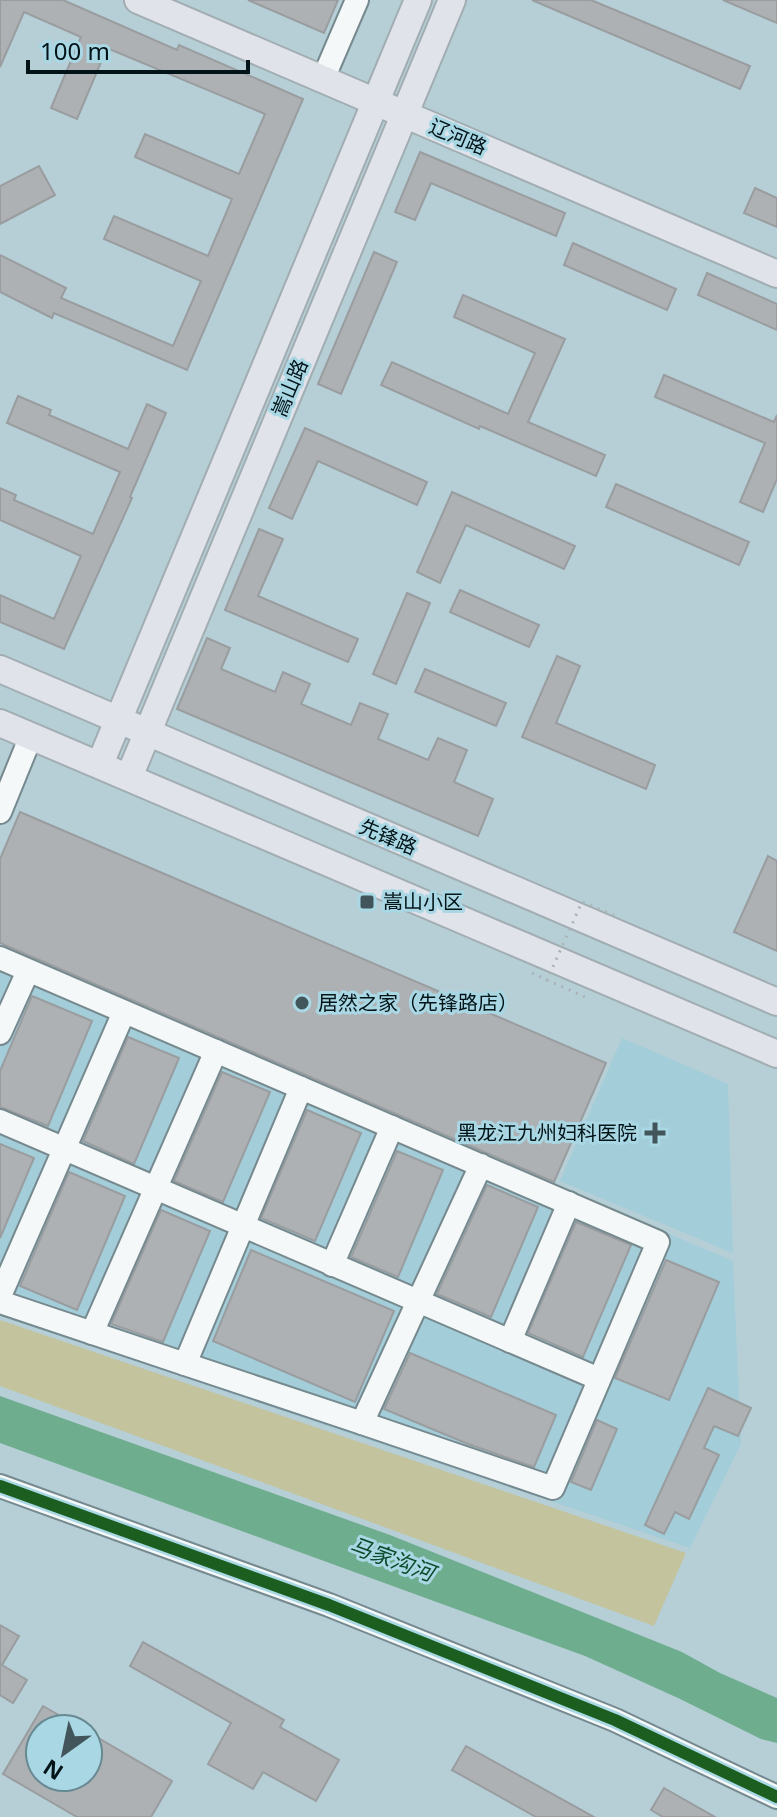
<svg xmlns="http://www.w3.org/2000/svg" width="777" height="1817" viewBox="0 0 777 1817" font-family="'Noto Sans','Noto Sans SC',sans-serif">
	<rect width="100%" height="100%" fill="#b6cfd7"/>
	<!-- built -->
	<g fill="#a3cdd9">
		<polygon points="0,949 733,1261 741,1444 690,1548 0,1316"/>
		<polygon points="622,1038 728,1084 733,1253 560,1181"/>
	</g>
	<!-- green -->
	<polygon fill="#c3c39e" points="0,1320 686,1553 654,1626 0,1386"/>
	<!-- water -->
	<polygon fill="#6fad8f" points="0,1396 390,1535 682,1652 720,1673 777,1698 777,1743 761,1739 678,1698 585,1656 0,1443"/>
	<!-- building -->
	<g fill="#aeb1b3" stroke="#999d9f" stroke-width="2">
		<polygon points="0,0 63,0 177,50 179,45 303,99 187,370 54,313 52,318 0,292 0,255 66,288 61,298 173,346 201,281 104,239 114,216 208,256 232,199 135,157 145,134 239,174 265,114 107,48 77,119 51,108 81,37 24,12 0,67"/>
		<polygon points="248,0 338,0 324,33"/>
		<polygon points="532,0 591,0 750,66 740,89"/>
		<polygon points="723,0 777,0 777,23"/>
		<polygon points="420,152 565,213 556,236 431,183 415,220 395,212"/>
		<polygon points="39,166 55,195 0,224 0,186"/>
		<polygon points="755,188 777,198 777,227 744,213"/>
		<polygon points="573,243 676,289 667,310 564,265"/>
		<polygon points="374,252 397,262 341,394 318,384"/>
		<polygon points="707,273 777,304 777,330 698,295"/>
		<polygon points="463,295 565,339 528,422 605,455 596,476 480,426 479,429 381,385 392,362 508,414 535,353 454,317"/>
		<polygon points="664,375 774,422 777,415 777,479 763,512 740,502 765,443 655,397"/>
		<polygon points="18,396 51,410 49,415 128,449 147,404 166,413 130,497 132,498 64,649 0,622 0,595 54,619 81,556 0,520 0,488 16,495 14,500 93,534 120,472 7,423"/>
		<polygon points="305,428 427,482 417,505 318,461 292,519 269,508"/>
		<polygon points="616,484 749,542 739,565 606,507"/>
		<polygon points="452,492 575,546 564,569 466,525 440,583 417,572"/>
		<polygon points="259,529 283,539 258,596 358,639 348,662 225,610"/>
		<polygon points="460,590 539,625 529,647 450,612"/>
		<polygon points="407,593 430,603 396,684 373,674"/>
		<polygon points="207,638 230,648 221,669 275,692 283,672 310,684 301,704 351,725 360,703 388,714 378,739 428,760 438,738 467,750 454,782 493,799 478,836 177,709"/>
		<polygon points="557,656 580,666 556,723 655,765 646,789 522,737"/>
		<polygon points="425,669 506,703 496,726 415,692"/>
		<polygon points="20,812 606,1063 554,1182 0,943 0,859"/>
		<polygon points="768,856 777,861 777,951 734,932"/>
		<polygon points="32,996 92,1021 48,1126 0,1107 0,1071"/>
		<polygon points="128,1037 179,1058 134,1164 83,1141"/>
		<polygon points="222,1072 270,1092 223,1202 174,1181"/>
		<polygon points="307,1110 361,1133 315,1241 261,1218"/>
		<polygon points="0,1144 34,1158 0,1238"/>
		<polygon points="397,1151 443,1170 398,1277 351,1257"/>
		<polygon points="69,1172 125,1196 77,1310 20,1286"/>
		<polygon points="487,1185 538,1207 491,1317 437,1294"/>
		<polygon points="161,1210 210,1231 163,1342 111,1324"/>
		<polygon points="576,1222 631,1245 583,1357 528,1333"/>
		<polygon points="251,1250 394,1311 355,1402 213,1341"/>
		<polygon points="666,1260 719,1282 669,1400 615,1378"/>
		<polygon points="410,1353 556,1415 534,1467 468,1444 384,1409"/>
		<polygon points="708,1388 751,1408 738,1436 714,1426 704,1448 719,1455 689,1519 675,1512 664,1534 645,1525"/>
		<polygon points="597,1420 617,1429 591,1490 571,1482"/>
		<polygon points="0,1625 19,1636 2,1665 27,1680 13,1703 0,1695"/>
		<polygon points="143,1642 284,1720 280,1727 339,1760 316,1801 263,1772 253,1789 208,1764 231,1723 130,1666"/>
		<polygon points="43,1706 83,1729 40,1729 40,1777 88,1777 88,1732 172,1781 151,1817 77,1817 3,1774"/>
		<polygon points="466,1746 594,1817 536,1817 452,1770"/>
		<polygon points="664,1788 715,1817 663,1817 651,1810"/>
	</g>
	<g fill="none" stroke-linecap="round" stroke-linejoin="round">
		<defs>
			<g id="minor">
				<polyline points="323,79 357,0"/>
				<polyline points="0,812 31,736"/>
				<polyline points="0,958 658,1242 553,1488 362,1423 481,1165"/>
				<polyline points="0,1033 28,971"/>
				<polyline points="0,1121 599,1379"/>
				<polyline points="332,1265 392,1127"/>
				<polyline points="0,1296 124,1012"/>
				<polyline points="0,1302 185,1364 301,1088"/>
				<polyline points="92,1333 216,1051"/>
				<polyline points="510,1341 569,1203"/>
				<polyline points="185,1364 362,1423"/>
				<polyline points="0,1486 329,1605 615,1720 777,1797"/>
			</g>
			<g id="major">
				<polyline points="138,0 777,274"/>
				<polyline points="0,669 777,1002"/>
				<polyline points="0,723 777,1054"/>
				<polyline points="100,764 418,0"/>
				<polyline points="129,777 452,0"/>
			</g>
		</defs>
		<!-- minor casing -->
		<use href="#minor" stroke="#76898e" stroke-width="26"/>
		<!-- major casing -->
		<use href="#major" stroke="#a1adb1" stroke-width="30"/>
		<!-- path -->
		<polyline stroke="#aab3b5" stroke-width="3" stroke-dasharray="2 6" stroke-linecap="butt" points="532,973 547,980"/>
		<!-- minor -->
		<use href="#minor" stroke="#f4f8f9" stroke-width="22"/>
		<!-- major -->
		<use href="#major" stroke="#e0e4ea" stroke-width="26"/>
		<!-- path-bridge -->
		<polyline stroke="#aab3b5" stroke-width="3" stroke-dasharray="2 6" stroke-linecap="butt" points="585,997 547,980 582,902 618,917"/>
		<defs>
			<polyline id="cycleway" points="0,1486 329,1605 615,1720 777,1797"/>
		</defs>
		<!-- cycleway casing -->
		<use href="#cycleway" stroke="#a9d7e4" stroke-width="17"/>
		<!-- cycleway -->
		<use href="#cycleway" stroke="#1b5e20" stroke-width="12"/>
	</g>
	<!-- markers -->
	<g fill="#42555b" stroke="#a9d7e4" stroke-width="3">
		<rect x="359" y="894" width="16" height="16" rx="4"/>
		<circle cx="302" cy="1003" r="8"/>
		<path d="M651 1121h8v8h8v8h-8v8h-8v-8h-8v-8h8z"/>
	</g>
	<g text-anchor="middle" stroke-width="6" stroke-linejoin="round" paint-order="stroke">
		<!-- street labels -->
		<g font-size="20" fill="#031418" stroke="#a9d7e4">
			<text transform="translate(458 137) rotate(23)" y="7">辽河路</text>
			<text transform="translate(290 388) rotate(-67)" y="7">嵩山路</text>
			<text transform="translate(388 837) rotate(23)" y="7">先锋路</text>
		</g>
		<!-- poi labels -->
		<g font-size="20" fill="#031418" stroke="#a9d7e4" text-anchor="start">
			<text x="383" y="909">嵩山小区</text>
			<text x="318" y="1010">居然之家（先锋路店）</text>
			<text x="637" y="1140" text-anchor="end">黑龙江九州妇科医院</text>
		</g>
		<!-- water labels -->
		<g font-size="22" font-style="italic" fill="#0b4a2a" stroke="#a9d7e4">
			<text transform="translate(392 1559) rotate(20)" y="8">马家沟河</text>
		</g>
	</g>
	<!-- north arrow -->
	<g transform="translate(64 1753) rotate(213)"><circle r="38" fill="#a9d7e4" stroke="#678992" stroke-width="2"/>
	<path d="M0-6L14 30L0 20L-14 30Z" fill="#42555b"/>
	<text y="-12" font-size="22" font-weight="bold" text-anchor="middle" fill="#031418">N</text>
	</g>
	<!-- scale -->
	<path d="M28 60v12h220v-12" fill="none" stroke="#031418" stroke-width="4"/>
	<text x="40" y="60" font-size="24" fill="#031418" stroke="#a9d7e4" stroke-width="6" paint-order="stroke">100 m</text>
</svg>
